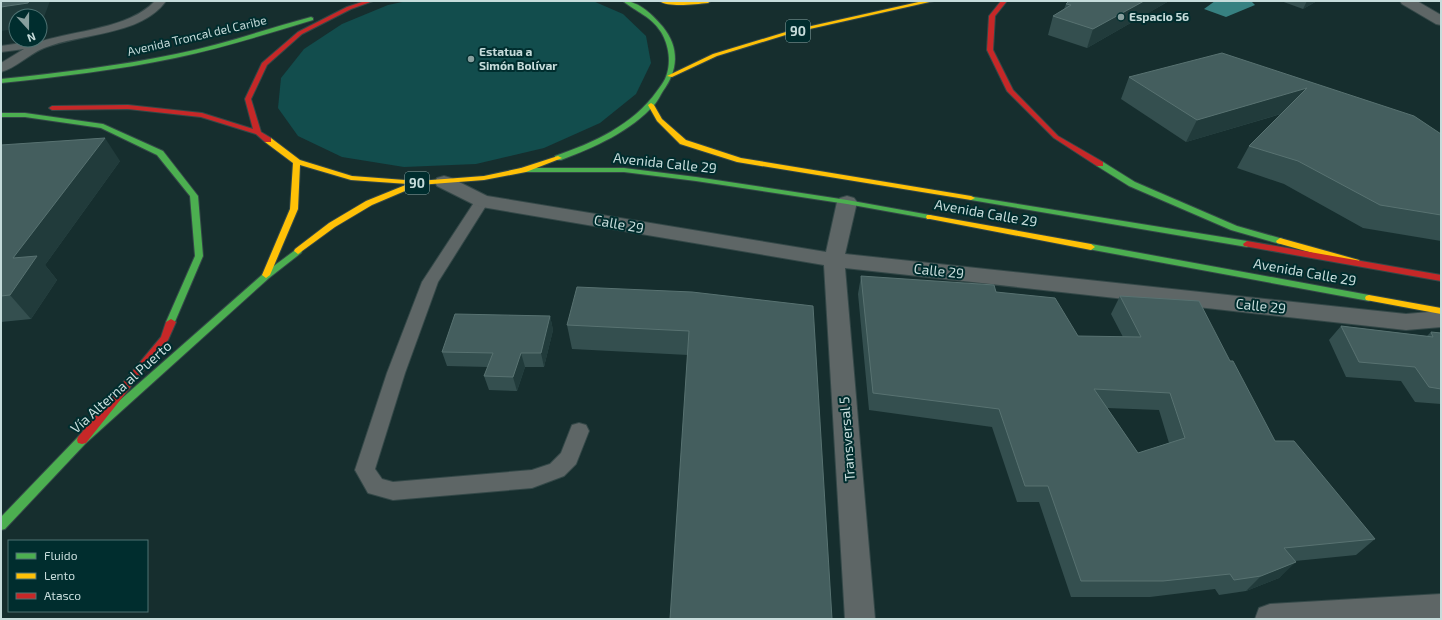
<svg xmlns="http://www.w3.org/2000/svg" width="1442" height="620" viewBox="0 0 1442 620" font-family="'Exo 2',sans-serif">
	<rect width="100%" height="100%" fill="#162e2e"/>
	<!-- green -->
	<polygon fill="#124d4d" points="407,1 593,1 623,14 646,36 651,63 636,94 600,123 544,148 476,164 404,167 342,157 298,136 278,108 281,78 304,49 342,24 388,5"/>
	<!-- water -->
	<polygon fill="#378181" points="1215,1 1251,1 1255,5 1226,17 1204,9"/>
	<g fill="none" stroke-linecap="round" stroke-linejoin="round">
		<defs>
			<g id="lane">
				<path d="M155,1H166C141,36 81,33 44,48C29,54 16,68 1,72V63L24,49L1,52V46L35,41L39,42C75,30 129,29 155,1Z"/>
				<polygon points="482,197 487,198 489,201 438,282 405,373 375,469 382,479 393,482 532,470 550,464 561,453 572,425 579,423 586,425 589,431 576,464 564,476 532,488 393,500 368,493 355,470 387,373 422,282 477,198"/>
			</g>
			<g id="street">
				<polygon points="1400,1 1417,1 1441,15 1441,25 1436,24 1402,4"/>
				<polygon points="444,176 451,178 487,196 826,252 837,202 840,198 847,196 854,198 857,202 845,254 1406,314 1441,311 1441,327 1406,330 845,268 875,619 845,619 824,265 482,207 475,205 437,186 435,182 437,178"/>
				<polygon points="1441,594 1441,619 1255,619 1259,608 1270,604"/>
			</g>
			<g id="fast">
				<path d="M623,1C639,1 653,15 663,27C680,48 678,71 663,91C660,96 658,100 655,104C630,132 595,147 561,160H555V156C593,143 633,125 657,91C660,87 663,83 665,79C672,64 669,45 661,32C651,16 636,12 623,1Z"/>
				<path d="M311,17L313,18V20C267,34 222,48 175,58C118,70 59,77 1,83V79C60,73 118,66 176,54C222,45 266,29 311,17Z"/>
				<polygon points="1,113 25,113 103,124 163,151 198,196 203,256 174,324 171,325 166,322 195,256 190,196 157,155 101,128 25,117 1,117"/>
				<polygon points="1097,162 1103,162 1135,182 1237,226 1283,239 1284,241 1280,244 1231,230 1129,186 1097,166"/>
				<polygon points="520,168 624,168 696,177 847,200 930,215 934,217 930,219 847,204 696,181 624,172 520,172"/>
				<polygon points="968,196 1247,241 1251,244 1247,247 971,200 967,198"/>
				<polygon points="1091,244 1369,295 1373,298 1369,301 1088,249 1087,247"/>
				<polygon points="298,248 302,251 301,253 269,278 86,443 5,529 1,530 1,517 78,437 263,274"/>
			</g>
			<g id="slow">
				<path d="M659,1H711L708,3C695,4 670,8 659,1Z"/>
				<polygon points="923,1 934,1 792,33 717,56 672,77 667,76 713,54 789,31"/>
				<polygon points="651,103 654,105 662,119 686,140 741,158 971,196 975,198 971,200 737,162 680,144 657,121 648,105"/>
				<polygon points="265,138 271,138 300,160 352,176 418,181 484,176 521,168 558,156 562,158 526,172 484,180 419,185 372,205 335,227 298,254 294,251 295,249 329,223 366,201 408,184 351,180 300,165 298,209 270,275 266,278 262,275 290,209 293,163 265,142"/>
				<polygon points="927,215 930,215 1091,244 1095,247 1091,250 930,219 927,219 926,217"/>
				<polygon points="1280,238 1359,260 1360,262 1356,265 1277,243 1276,241"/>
				<polygon points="1369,295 1441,308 1441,314 1366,300 1365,298 1366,296"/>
			</g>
			<g id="jam">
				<polygon points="365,1 373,1 351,9 302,34 267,65 251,99 261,132 271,138 271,142 265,142 256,134 201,117 128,109 52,110 49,108 52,106 128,105 202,113 253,129 245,99 262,63 298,32 347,7"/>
				<polygon points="1001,1 1007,1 995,16 993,50 1013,90 1058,136 1103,162 1103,166 1097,166 1054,138 1007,91 987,50 989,16"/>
				<polygon points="1247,241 1441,275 1441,281 1244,246 1243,244"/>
				<polygon points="171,319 176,322 168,340 86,443 82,444 78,443 77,440 78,437 161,337 166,322"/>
			</g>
		</defs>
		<!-- lane casing -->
		<use href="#lane" stroke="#344848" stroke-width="2"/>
		<!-- street casing -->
		<use href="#street" stroke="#344848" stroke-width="2"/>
		<!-- fast casing -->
		<use href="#fast" stroke="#344848" stroke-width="2"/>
		<!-- slow casing -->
		<use href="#slow" stroke="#344848" stroke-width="2"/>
		<!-- jam casing -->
		<use href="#jam" stroke="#344848" stroke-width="2"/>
		<!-- lane -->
		<use href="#lane" fill="#5e6666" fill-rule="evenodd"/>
		<!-- street -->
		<use href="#street" fill="#5e6666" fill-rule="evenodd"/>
		<!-- fast -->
		<use href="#fast" fill="#4caf50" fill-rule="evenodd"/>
		<!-- slow -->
		<use href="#slow" fill="#ffc107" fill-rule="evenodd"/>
		<!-- jam -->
		<use href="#jam" fill="#c62828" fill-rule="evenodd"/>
	</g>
	<!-- wall -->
	<g fill="#344f4f" fill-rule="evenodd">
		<polygon points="1069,1 1169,1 1087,48 1048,35 1053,16 1064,9 1066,4"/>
		<polygon points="1281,1 1317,1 1303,9"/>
		<polygon points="1129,77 1441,134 1441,241 1363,228 1284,184 1237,168 1249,146 1281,114 1186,142 1121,99"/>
		<polygon points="1,145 120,161 45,265 57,280 31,319 1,322"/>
		<path d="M861,276L996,292L1078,336L1123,337L1111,314L1120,296L1230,361L1275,441L1375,539L1356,555L1295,561L1279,578L1246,591L1219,595L1215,589L1150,597H1071L1039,502H1017L992,427L869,410L858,294ZM1107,408L1159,410L1169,443L1138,453Z"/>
		<polygon points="692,292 688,355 572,349 567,325"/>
		<polygon points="550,316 553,330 544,367 525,367 517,391 489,390 484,376 488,367 447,366 442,352"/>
		<polygon points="1341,326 1427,336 1431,332 1441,333 1441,404 1415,402 1401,381 1346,377 1329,340"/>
	</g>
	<!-- shaded-wall -->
	<g fill="#213b3b">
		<polygon points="29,1 50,1 41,25 40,25 40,16 16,16 16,29 1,31 1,7"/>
		<polygon points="1144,1 1169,1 1087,48 1093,29"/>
		<polygon points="1307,1 1317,1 1303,9"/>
		<polygon points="1307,88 1294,110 1186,142 1197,120"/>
		<polygon points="105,138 120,161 45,265 57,280 31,319 10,295 13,258"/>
		<polygon points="550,316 553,330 544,367 541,353"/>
		<polygon points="521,353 525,367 517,391 513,377"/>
		<polygon points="1296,562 1279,578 1246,591 1261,576"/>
	</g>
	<!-- building -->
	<g fill="#445e5e" stroke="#587271" fill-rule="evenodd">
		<polygon points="1,1 29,1 28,3 1,7"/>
		<polygon points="1069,1 1144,1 1093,29 1053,16 1071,5 1066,4"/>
		<polygon points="1222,53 1414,116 1441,134 1441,215 1380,205 1298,161 1249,146 1307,88 1197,120 1129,77"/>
		<polygon points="105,138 13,258 37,256 10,295 1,296 1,145"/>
		<path d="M861,276L994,285L996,292L1055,298L1078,336L1141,337L1120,296L1199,301L1230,361H1233L1275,441H1294L1375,539L1284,548L1296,562L1261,576L1234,580L1230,574L1163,581H1081L1048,486H1025L999,409L873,393ZM1094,389L1170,393L1185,438L1138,453Z"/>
		<polygon points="577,287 692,292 813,306 832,619 670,619 689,331 567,325"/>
		<polygon points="455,314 550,316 541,353 521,353 513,377 484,376 493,353 442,352"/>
		<polygon points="1341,326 1433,337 1431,332 1441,333 1441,389 1429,387 1415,367 1359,362"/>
	</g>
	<!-- markers -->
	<g fill="#889f9e" stroke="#002d2e" stroke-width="1.5">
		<circle cx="1121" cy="17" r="4"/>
		<circle cx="471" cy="59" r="4"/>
	</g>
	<g text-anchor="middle" stroke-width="4" stroke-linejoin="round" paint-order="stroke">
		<!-- far-poi labels -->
		<g font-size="12" font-weight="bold" fill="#c6dcdb" stroke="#002d2e" text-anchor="start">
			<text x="1129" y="21">Espacio 56</text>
			<text x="479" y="56">Estatua a<tspan x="479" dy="14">Simón Bolívar</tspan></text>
		</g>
		<!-- far-street labels -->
		<g font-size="12" fill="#c6dcdb" stroke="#002d2e">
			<text transform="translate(197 36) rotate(-13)" y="4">Avenida Troncal del Caribe</text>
		</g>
		<!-- shield labels -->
		<g fill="#002d2e" stroke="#8ba8a7" stroke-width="1">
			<rect x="786" y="20" width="24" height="22" rx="3"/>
			<rect x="405" y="172" width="24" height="22" rx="3"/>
		</g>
		<g font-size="13" font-weight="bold" fill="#c6dcdb">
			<text x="798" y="36">90</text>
			<text x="417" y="188">90</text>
		</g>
		<!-- street labels -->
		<g font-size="14" fill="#c6dcdb" stroke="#002d2e">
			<text transform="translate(665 163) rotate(6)" y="5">Avenida Calle 29</text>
			<text transform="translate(986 213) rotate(10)" y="5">Avenida Calle 29</text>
			<text transform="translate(619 224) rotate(10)" y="5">Calle 29</text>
			<text transform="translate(939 271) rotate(6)" y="5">Calle 29</text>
			<text transform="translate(1305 272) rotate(10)" y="5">Avenida Calle 29</text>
			<text transform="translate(1261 306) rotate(6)" y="5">Calle 29</text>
			<text transform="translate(121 387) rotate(-42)" y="5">Vía Alterna al Puerto</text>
			<text transform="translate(847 439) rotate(-94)" y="5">Transversal 5</text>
		</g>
	</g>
	<!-- border -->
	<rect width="1442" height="620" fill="none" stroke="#c6dcdb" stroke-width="4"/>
	<!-- legend -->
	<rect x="8" y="540" width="140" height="72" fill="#002d2e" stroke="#4f7373"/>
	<rect x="16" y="553" width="20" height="6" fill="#4caf50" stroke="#4f7373"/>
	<text x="44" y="560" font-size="12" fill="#c6dcdb">Fluido</text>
	<rect x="16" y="573" width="20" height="6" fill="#ffc107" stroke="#4f7373"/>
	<text x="44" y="580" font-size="12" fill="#c6dcdb">Lento</text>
	<rect x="16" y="593" width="20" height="6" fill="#c62828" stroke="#4f7373"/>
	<text x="44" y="600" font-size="12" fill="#c6dcdb">Atasco</text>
	<!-- north arrow -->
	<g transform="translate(28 28) rotate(159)"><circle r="19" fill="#002d2e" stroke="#4f7373"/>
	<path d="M0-3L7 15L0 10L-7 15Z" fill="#889f9e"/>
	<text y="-6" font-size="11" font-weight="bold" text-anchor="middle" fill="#c6dcdb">N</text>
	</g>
</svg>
